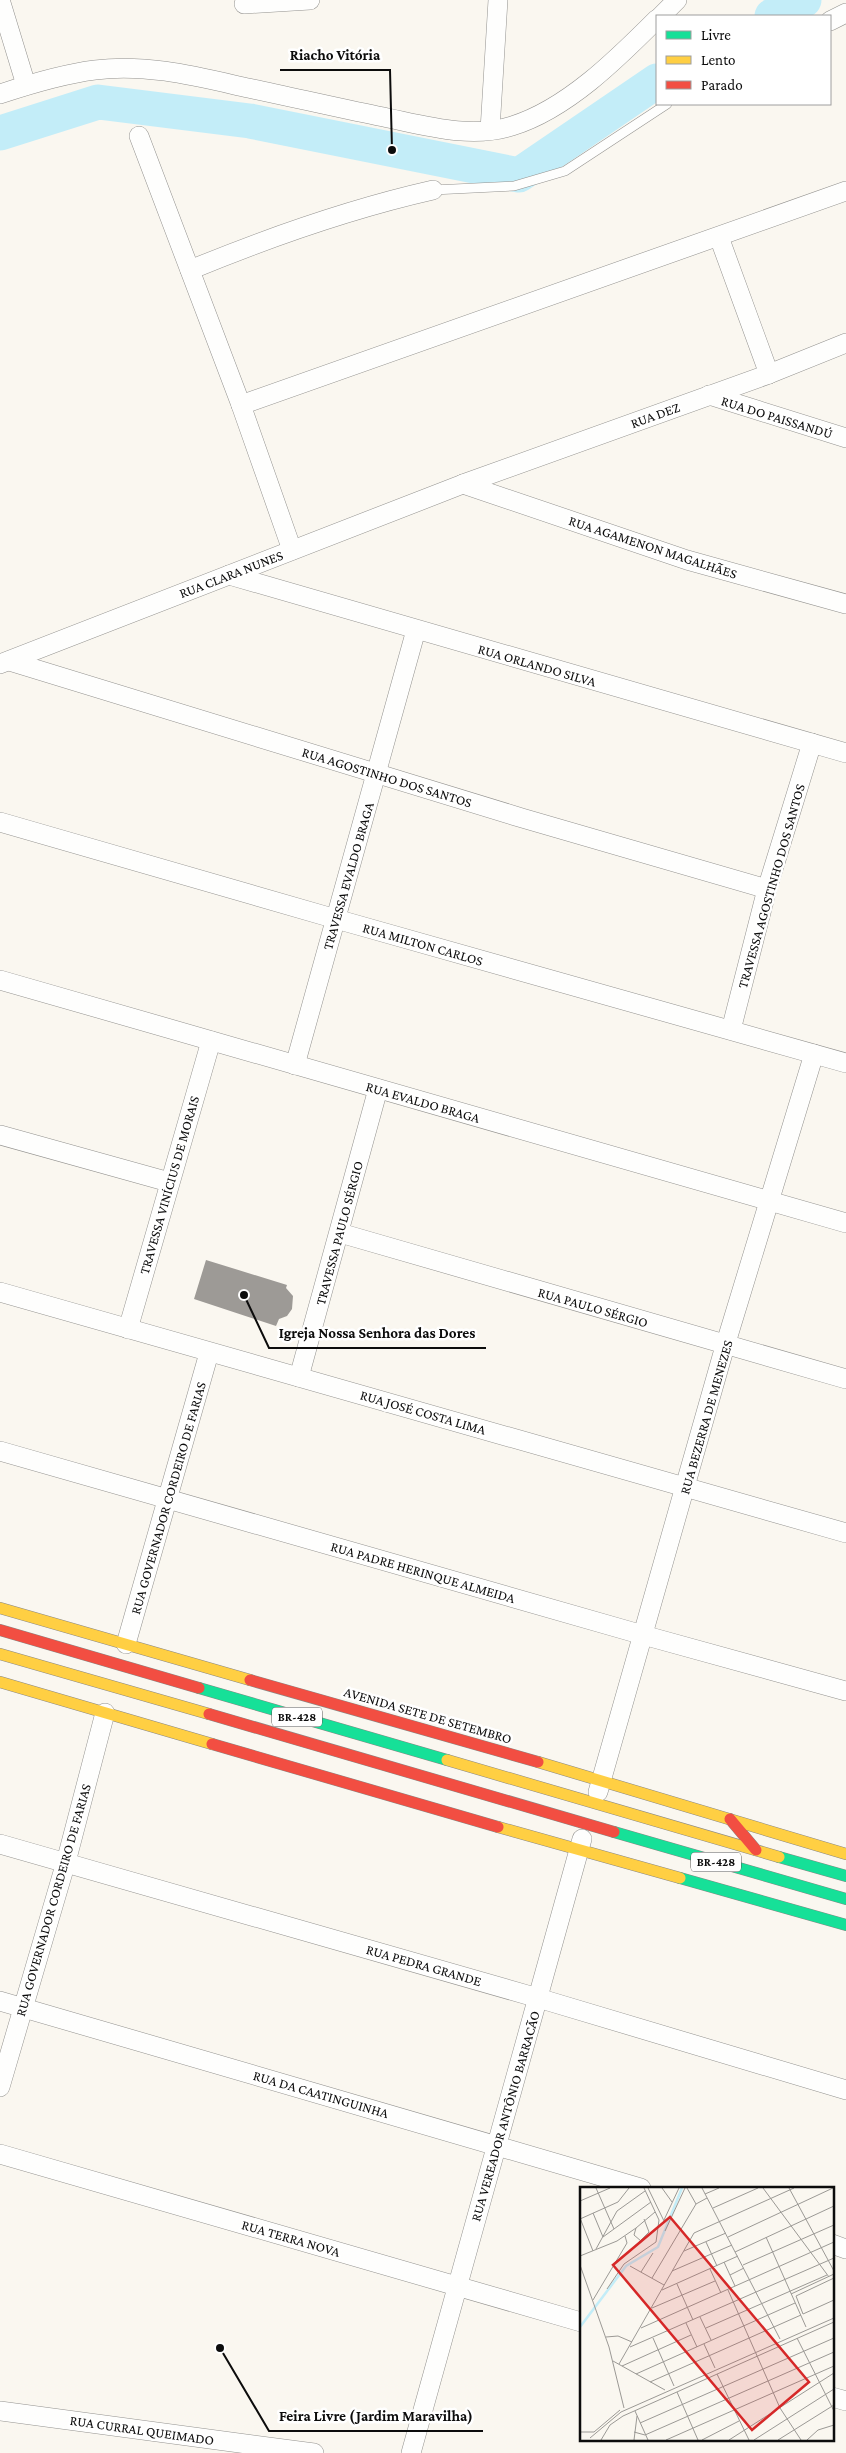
<svg xmlns="http://www.w3.org/2000/svg" width="846" height="2453" viewBox="0 0 846 2453" font-family="'Crimson Pro',serif">
	<rect width="100%" height="100%" fill="#faf7f0"/>
	<g fill="none" stroke-linecap="round" stroke-linejoin="round">
		<!-- river -->
		<g stroke="#c3edf8" stroke-width="35">
			<polyline points="772,16 804,0"/>
			<polyline points="0,133 98,102 250,121 519,175 657,81"/>
		</g>
	</g>
	<!-- building -->
	<polygon fill="#9d9a96" points="206,1260 287,1285 286,1288 293,1296 292,1309 287,1316 279,1319 276,1326 194,1299"/>
	<g fill="none" stroke-linecap="round" stroke-linejoin="round">
		<defs>
			<polyline id="lane" points="433,190 514,186 565,171 667,104"/>
			<g id="street">
				<polyline points="1,3 26,85"/>
				<polyline points="244,4 310,0"/>
				<polyline points="661,16 677,0"/>
				<polyline points="830,21 846,13"/>
				<path d="M0,94C30,84 63,74 95,70C146,63 199,77 248,88C291,97 334,107 378,116C420,124 469,140 512,126C567,109 617,59 657,19"/>
				<polyline points="490,130 498,0"/>
				<polyline points="139,136 241,405 292,550"/>
				<polyline points="719,237 769,374"/>
				<path d="M190,270C270,237 349,209 433,190"/>
				<polyline points="709,395 846,438"/>
				<polyline points="241,405 846,191"/>
				<polyline points="463,484 687,560 846,604"/>
				<polyline points="229,575 846,753"/>
				<polyline points="9,661 522,818 767,889"/>
				<polyline points="0,664 463,484 769,374 846,343"/>
				<polyline points="0,822 336,919 846,1063"/>
				<polyline points="0,980 846,1223"/>
				<polyline points="731,1030 767,889 812,743"/>
				<polyline points="295,1065 416,630"/>
				<polyline points="0,1135 169,1182"/>
				<polyline points="340,1233 846,1379"/>
				<polyline points="0,1292 846,1533"/>
				<polyline points="128,1329 211,1041"/>
				<polyline points="299,1377 378,1089"/>
				<polyline points="0,1451 643,1635 846,1691"/>
				<polyline points="126,1644 209,1353"/>
				<polyline points="598,1792 725,1346 814,1054"/>
				<polyline points="0,1844 538,1998 846,2090"/>
				<polyline points="0,2001 641,2188"/>
				<polyline points="0,2087 66,1862 105,1713"/>
				<polyline points="0,2154 581,2322"/>
				<polyline points="832,2244 846,2249"/>
				<polyline points="832,2397 846,2401"/>
				<polyline points="0,2411 314,2453"/>
				<polyline points="411,2453 582,1839"/>
			</g>
			<g id="fast">
				<polyline points="199,1688 447,1760"/>
				<polyline points="614,1832 846,1899"/>
				<polyline points="779,1857 846,1876"/>
				<polyline points="680,1878 846,1925"/>
			</g>
			<g id="slow">
				<polyline points="0,1608 250,1680"/>
				<polyline points="0,1654 209,1714"/>
				<polyline points="0,1682 212,1744"/>
				<polyline points="447,1760 779,1857"/>
				<polyline points="538,1762 846,1854"/>
				<polyline points="498,1827 680,1878"/>
			</g>
			<g id="jam">
				<polyline points="0,1630 199,1688"/>
				<polyline points="250,1680 538,1762"/>
				<polyline points="209,1714 614,1832"/>
				<polyline points="212,1744 498,1827"/>
				<polyline points="730,1819 756,1850"/>
			</g>
		</defs>
		<!-- lane casing -->
		<use href="#lane" stroke="#93928f" stroke-width="10"/>
		<!-- street casing -->
		<use href="#street" stroke="#93928f" stroke-width="20"/>
		<!-- fast casing -->
		<use href="#fast" stroke="#8a8885" stroke-width="12"/>
		<!-- slow casing -->
		<use href="#slow" stroke="#8a8885" stroke-width="12"/>
		<!-- jam casing -->
		<use href="#jam" stroke="#8a8885" stroke-width="12"/>
		<!-- lane -->
		<use href="#lane" stroke="#fefefd" stroke-width="9"/>
		<!-- street -->
		<use href="#street" stroke="#fefefd" stroke-width="19"/>
		<!-- fast -->
		<use href="#fast" stroke="#16e098" stroke-width="11"/>
		<!-- slow -->
		<use href="#slow" stroke="#ffcf43" stroke-width="11"/>
		<!-- jam -->
		<use href="#jam" stroke="#f24e42" stroke-width="11"/>
	</g>
	<g text-anchor="middle" stroke-width="5" stroke-linejoin="round" paint-order="stroke">
		<!-- shield labels -->
		<g fill="#fff" stroke="#555" stroke-width="1">
			<rect x="272" y="1707.5" width="50" height="19" rx="4"/>
			<rect x="691" y="1852.5" width="50" height="19" rx="4"/>
		</g>
		<g font-size="12" font-weight="bold" fill="#0c0c0c">
			<text x="297" y="1721">BR-428</text>
			<text x="716" y="1866">BR-428</text>
		</g>
		<!-- street labels -->
		<g font-size="14" fill="#0c0c0c" stroke="#fff">
			<text transform="translate(655 415) rotate(-20)" y="5">RUA DEZ</text>
			<text transform="translate(777 417) rotate(17)" y="5">RUA DO PAISSANDÚ</text>
			<text transform="translate(653 547) rotate(18)" y="5">RUA AGAMENON MAGALHÃES</text>
			<text transform="translate(231 574) rotate(-21)" y="5">RUA CLARA NUNES</text>
			<text transform="translate(537 665) rotate(16)" y="5">RUA ORLANDO SILVA</text>
			<text transform="translate(387 777) rotate(17)" y="5">RUA AGOSTINHO DOS SANTOS</text>
			<text transform="translate(348 876) rotate(-74)" y="5">TRAVESSA EVALDO BRAGA</text>
			<text transform="translate(771 886) rotate(-74)" y="5">TRAVESSA AGOSTINHO DOS SANTOS</text>
			<text transform="translate(423 944) rotate(16)" y="5">RUA MILTON CARLOS</text>
			<text transform="translate(423 1102) rotate(16)" y="5">RUA EVALDO BRAGA</text>
			<text transform="translate(169 1185) rotate(-74)" y="5">TRAVESSA VINÍCIUS DE MORAIS</text>
			<text transform="translate(339 1233) rotate(-75)" y="5">TRAVESSA PAULO SÉRGIO</text>
			<text transform="translate(593 1307) rotate(16)" y="5">RUA PAULO SÉRGIO</text>
			<text transform="translate(423 1412) rotate(16)" y="5">RUA JOSÉ COSTA LIMA</text>
			<text transform="translate(706 1417) rotate(-74)" y="5">RUA BEZERRA DE MENEZES</text>
			<text transform="translate(168 1498) rotate(-74)" y="5">RUA GOVERNADOR CORDEIRO DE FARIAS</text>
			<text transform="translate(423 1572) rotate(16)" y="5">RUA PADRE HERINQUE ALMEIDA</text>
			<text transform="translate(428 1715) rotate(16)" y="5">AVENIDA SETE DE SETEMBRO</text>
			<text transform="translate(53 1900) rotate(-74)" y="5">RUA GOVERNADOR CORDEIRO DE FARIAS</text>
			<text transform="translate(424 1965) rotate(16)" y="5">RUA PEDRA GRANDE</text>
			<text transform="translate(321 2094) rotate(16)" y="5">RUA DA CAATINGUINHA</text>
			<text transform="translate(505 2116) rotate(-74)" y="5">RUA VEREADOR ANTÔNIO BARRACÃO</text>
			<text transform="translate(291 2238) rotate(16)" y="5">RUA TERRA NOVA</text>
			<text transform="translate(142 2430) rotate(8)" y="5">RUA CURRAL QUEIMADO</text>
		</g>
	</g>
	<!-- overview -->
	<g transform="translate(580 2187)">
		<rect width="254" height="254" fill="#faf7f0"/>
		<path fill="none" stroke="#c3edf8" stroke-width="2.5" d="M0,140L46,79L78,60L102,1"/>
		<path fill="none" stroke="#9b9995" stroke-width="1" d="M16,1L34,42M68,1L84,34M82,1L92,15M107,1L116,17M122,1L200,152M183,1L249,90M209,1L254,84M125,7L139,1M0,14L30,1M133,21L178,1M13,26L23,50L71,15M0,31L13,64M0,32L38,15L49,1M84,33L99,1M85,44L105,1M148,50L253,1M186,50L226,140M61,54L54,48L56,41L75,25M126,55L137,79M16,62L37,24L65,4M50,64L69,45L64,32M104,64L146,46M155,65L254,19M0,69L37,54L56,41M144,75L155,99M0,78L29,160L44,221M163,78L254,38M50,79L84,98M130,82L141,106M92,84L152,58M61,85L73,66M150,88L164,81M72,91L116,17L127,11M254,91L216,109L223,127L254,113M97,97L113,133M27,102L44,77L76,55L79,33L64,1M82,103L158,69M148,103L200,221L221,253M211,107L254,87M13,113L47,56L45,49M72,121L135,94M120,130L131,153M106,136L117,160M61,141L254,55M126,141L247,88M26,150L38,149L52,155M73,151L94,199M217,151L254,224M124,157L135,181M50,160L254,71M33,174L85,203M39,177L114,46L214,1M42,179L111,148M56,187L215,116M137,187L169,253M70,195L221,128M97,205L118,253M55,224L68,253M60,236L254,151M0,245H14L40,223M54,245L65,248L254,165M10,251L41,225L254,131M21,253L30,238L43,229L254,135M54,253L57,229M86,253L254,179M122,253L159,234M149,253L254,186M174,253L254,202M198,253L254,218M227,253L238,243L254,238"/>
		<path fill="#d62828" fill-opacity="0.15" stroke="#d62828" stroke-width="2.5" d="M90,30L229,195L172,243L33,78Z"/>
		<rect width="254" height="254" fill="none" stroke="#0c0c0c" stroke-width="2.5"/>
	</g>
	<!-- callouts -->
	<path fill="none" stroke="#0c0c0c" stroke-width="2" d="M392 150L390 70H280M244 1295L269 1348H486M220 2348L269 2431H483"/>
	<g fill="#0c0c0c" stroke="#fff" stroke-width="2">
		<circle cx="392" cy="150" r="5"/>
		<circle cx="244" cy="1295" r="5"/>
		<circle cx="220" cy="2348" r="5"/>
	</g>
	<g font-size="15" text-anchor="middle" font-weight="bold" fill="#0c0c0c" stroke="#fff" stroke-width="5" stroke-linejoin="round" paint-order="stroke">
		<text x="335" y="60">Riacho Vitória</text>
		<text x="377" y="1338">Igreja Nossa Senhora das Dores</text>
		<text x="376" y="2421">Feira Livre (Jardim Maravilha)</text>
	</g>
	<!-- legend -->
	<rect x="656" y="15" width="175" height="90" fill="#ffffff" stroke="#9e9e9e"/>
	<rect x="666" y="31" width="25" height="8" fill="#16e098" stroke="#9e9e9e"/>
	<text x="701" y="40" font-size="15" fill="#0c0c0c">Livre</text>
	<rect x="666" y="56" width="25" height="8" fill="#ffcf43" stroke="#9e9e9e"/>
	<text x="701" y="65" font-size="15" fill="#0c0c0c">Lento</text>
	<rect x="666" y="81" width="25" height="8" fill="#f24e42" stroke="#9e9e9e"/>
	<text x="701" y="90" font-size="15" fill="#0c0c0c">Parado</text>
</svg>
